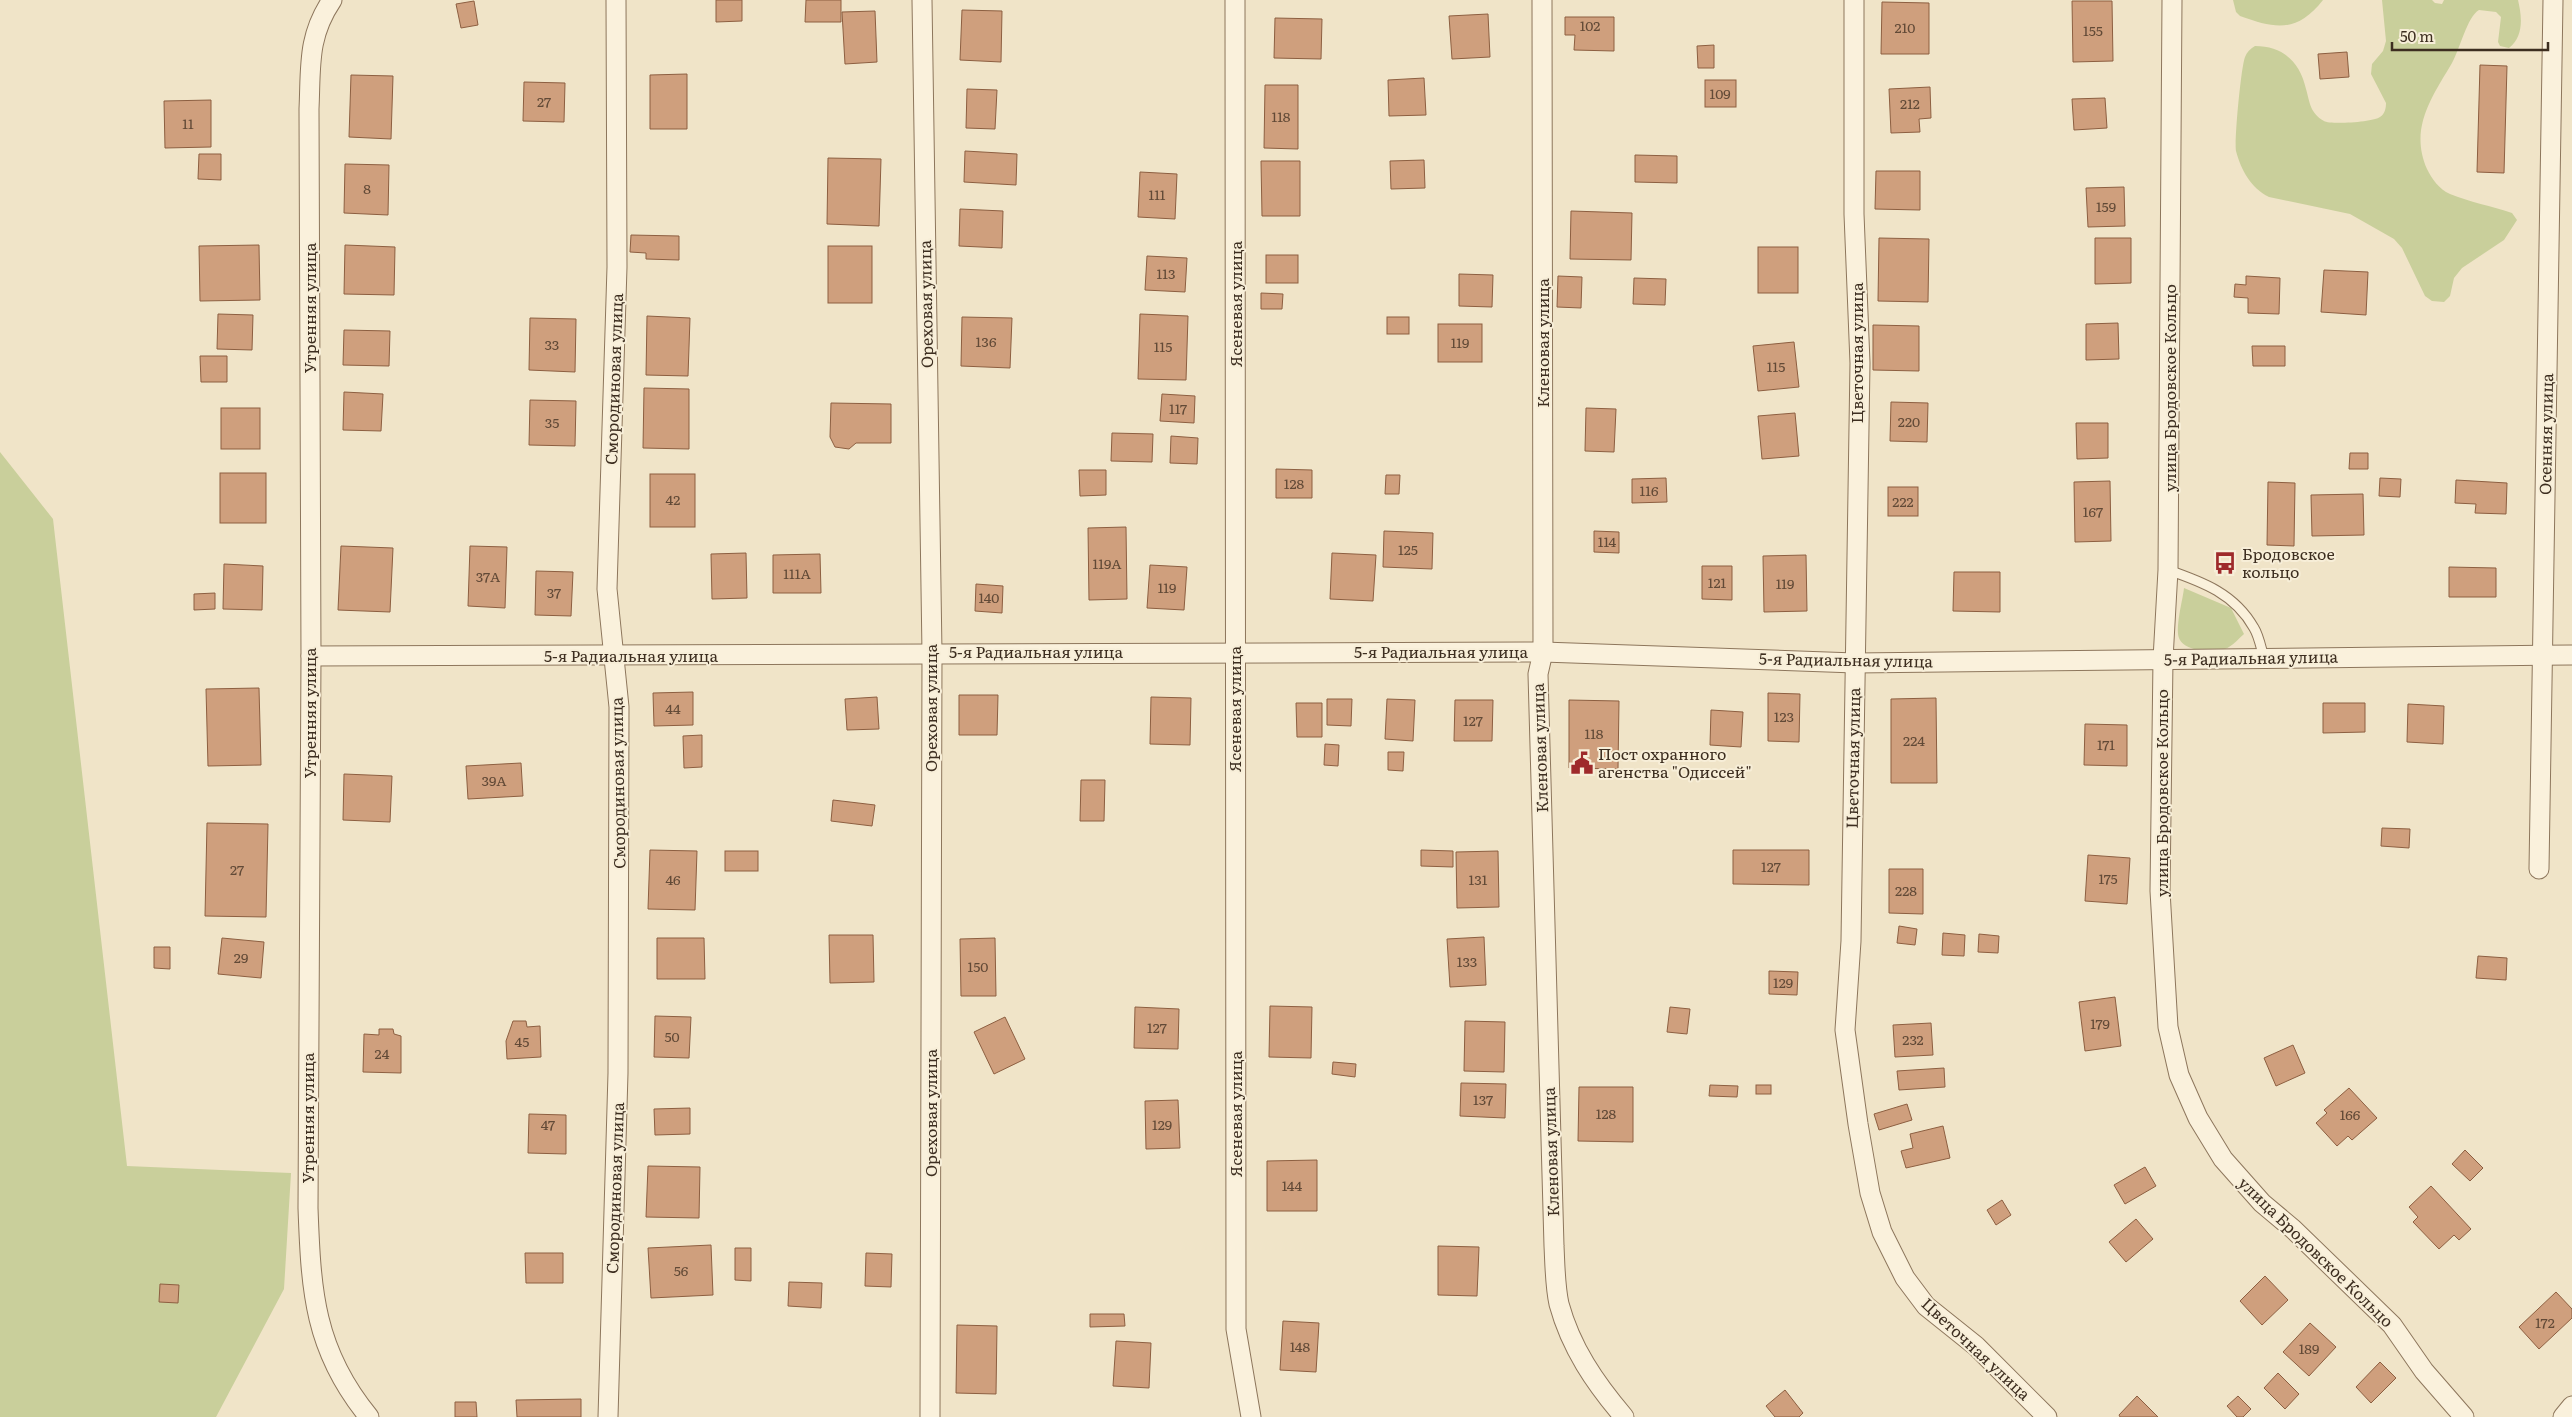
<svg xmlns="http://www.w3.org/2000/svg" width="2572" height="1417" viewBox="0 0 2572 1417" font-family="Literata,serif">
	<rect width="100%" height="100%" fill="#f0e4c8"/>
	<!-- green -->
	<g fill="#c9cf9b">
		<path d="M2233,0H2323C2297,33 2276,29 2240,16L2236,12Z"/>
		<path d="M2382,0H2432L2435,3L2442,4L2444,0H2518C2522,17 2524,36 2509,48L2500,46L2498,42L2501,17L2496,12L2479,10C2467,17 2460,49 2452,63C2432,97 2409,128 2427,169C2432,179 2439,189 2450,194C2469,202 2492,206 2512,213L2517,220L2504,240L2462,268L2454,278L2450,296L2444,302L2432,301L2425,296L2402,248L2394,239L2350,214L2269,197C2251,188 2241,170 2236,151C2234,142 2241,67 2245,57C2247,52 2250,49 2255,46C2283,46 2300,62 2306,89C2310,103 2310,113 2324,121C2330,125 2374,122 2380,117C2385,114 2386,108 2386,103L2371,74L2372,64L2383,51L2386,41Z"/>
		<polygon points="0,452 53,519 127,1166 291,1173 284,1289 216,1417 0,1417"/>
		<path d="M2184,588L2231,608L2244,634C2238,639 2233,646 2225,649C2214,653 2184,652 2179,638C2175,627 2183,599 2184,588Z"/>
	</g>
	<!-- building -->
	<g fill="#cf9f7d" stroke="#8d5f41">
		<polygon points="716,0 742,0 742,21 716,22"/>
		<polygon points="806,0 841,0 841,22 805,22"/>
		<polygon points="474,1 478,25 461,28 456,4"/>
		<polygon points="2072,1 2112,1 2113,61 2073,62"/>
		<polygon points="1882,2 1929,3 1929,54 1881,54"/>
		<polygon points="962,10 1002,11 1001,62 960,60"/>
		<polygon points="875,11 877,62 845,64 842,12"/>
		<polygon points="1488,14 1490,57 1452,59 1449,16"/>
		<polygon points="1565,17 1614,17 1614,51 1574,50 1575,35 1565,35"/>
		<polygon points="1275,18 1322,19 1321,59 1274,58"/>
		<polygon points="1714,45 1714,68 1698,68 1697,46"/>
		<polygon points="2347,52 2349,77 2320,79 2318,54"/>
		<polygon points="2480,65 2507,66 2504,173 2477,172"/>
		<polygon points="687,74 687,129 650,129 650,75"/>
		<polygon points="351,75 393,76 391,139 349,137"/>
		<polygon points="1424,78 1426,115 1389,116 1388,80"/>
		<rect x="1705" y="80" width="31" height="27"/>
		<polygon points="524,82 565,83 564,122 523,121"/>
		<polygon points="1265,85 1298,85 1298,149 1264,148"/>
		<polygon points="1930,87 1931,118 1919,119 1920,132 1891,133 1889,89"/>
		<polygon points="967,89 997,90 995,129 966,128"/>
		<polygon points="2105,98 2107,128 2074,130 2072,99"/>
		<polygon points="211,100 211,147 165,148 164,101"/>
		<polygon points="965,151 1017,154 1016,185 964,182"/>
		<polygon points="199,154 221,154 221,180 198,179"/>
		<polygon points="1635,155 1677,156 1677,183 1635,182"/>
		<polygon points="828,158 881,159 879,226 827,224"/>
		<polygon points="1424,160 1425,188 1391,189 1390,161"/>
		<polygon points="1261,161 1300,161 1300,216 1262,216"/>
		<polygon points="345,164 389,165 388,215 344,213"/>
		<polygon points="1876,171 1920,171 1920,210 1875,209"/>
		<polygon points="1140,172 1177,174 1175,219 1138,217"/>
		<polygon points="2124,187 2125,226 2088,227 2086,188"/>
		<polygon points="960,209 1003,211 1002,248 959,246"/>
		<polygon points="1571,211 1632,213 1631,260 1570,259"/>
		<polygon points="631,235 679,236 679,260 646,259 646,253 630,252"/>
		<polygon points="1879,238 1929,239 1928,302 1878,301"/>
		<polygon points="2095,238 2131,238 2131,283 2095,284"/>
		<polygon points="259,245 260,300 200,301 199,246"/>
		<polygon points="345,245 395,247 394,295 344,294"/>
		<rect x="828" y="246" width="44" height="57"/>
		<rect x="1758" y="247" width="40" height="46"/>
		<rect x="1266" y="255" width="32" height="28"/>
		<polygon points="1147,256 1187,258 1185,292 1145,290"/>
		<polygon points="2324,270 2368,272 2366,315 2321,312"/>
		<polygon points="1459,274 1493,275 1492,307 1459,306"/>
		<polygon points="1558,276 1582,277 1581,308 1557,307"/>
		<polygon points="2246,276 2280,278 2279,314 2248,313 2248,298 2234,297 2235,284 2246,285"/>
		<polygon points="1634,278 1666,279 1665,305 1633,304"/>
		<polygon points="1261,293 1283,294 1282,309 1261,309"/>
		<polygon points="218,314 253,315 252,350 217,349"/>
		<polygon points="1140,314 1188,316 1186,380 1138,379"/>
		<polygon points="647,316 690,318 688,376 646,375"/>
		<polygon points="962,317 1012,318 1010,368 961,366"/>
		<rect x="1387" y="317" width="22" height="17"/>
		<polygon points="530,318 576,319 575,372 529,370"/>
		<polygon points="2118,323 2119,359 2086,360 2086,324"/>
		<rect x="1438" y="324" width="44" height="38"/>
		<polygon points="1873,325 1919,326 1919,371 1873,370"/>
		<polygon points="344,330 390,331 389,366 343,365"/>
		<polygon points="1794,342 1799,387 1758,391 1753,346"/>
		<polygon points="2252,346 2285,346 2285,366 2253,366"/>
		<polygon points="200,356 227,356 227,382 201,382"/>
		<polygon points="644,388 689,389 689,449 643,448"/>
		<polygon points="344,392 383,394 381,431 343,430"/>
		<polygon points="1162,394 1195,396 1194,423 1160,421"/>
		<polygon points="530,400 576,401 575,446 529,445"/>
		<polygon points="1891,402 1928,403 1927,442 1890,441"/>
		<polygon points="831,403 891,404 891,443 856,443 849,449 835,447 830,437"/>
		<rect x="221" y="408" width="39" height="41"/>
		<polygon points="1586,408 1616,409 1614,452 1585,451"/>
		<polygon points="1795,413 1799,456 1762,459 1758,416"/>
		<polygon points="2076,423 2108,423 2108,458 2077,459"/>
		<polygon points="1112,433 1153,434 1152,462 1111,461"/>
		<polygon points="1171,436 1198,438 1197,464 1170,463"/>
		<polygon points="2350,453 2368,453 2368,469 2349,469"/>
		<polygon points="1276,469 1312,470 1312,498 1276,498"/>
		<polygon points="1079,470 1106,470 1106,495 1080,496"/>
		<rect x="220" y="473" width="46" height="50"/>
		<rect x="650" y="474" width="45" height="53"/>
		<polygon points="1386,475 1400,475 1399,494 1385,494"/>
		<polygon points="1666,478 1667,502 1632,503 1632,479"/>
		<polygon points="2380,478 2401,479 2400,497 2379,496"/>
		<polygon points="2456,480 2507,483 2506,514 2475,513 2476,504 2455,503"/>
		<polygon points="2110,481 2111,541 2075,542 2074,482"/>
		<polygon points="2268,482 2295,483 2294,546 2267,545"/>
		<rect x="1888" y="487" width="30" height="29"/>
		<polygon points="2363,494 2364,535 2312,536 2311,495"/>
		<polygon points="1126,527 1127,599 1089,600 1088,528"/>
		<polygon points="1384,531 1433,533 1432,569 1383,567"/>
		<polygon points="1594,531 1619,532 1619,553 1594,552"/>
		<polygon points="341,546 393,548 390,612 338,610"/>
		<polygon points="470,546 507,547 505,608 468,606"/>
		<polygon points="746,553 747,598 712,599 711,554"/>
		<polygon points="1332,553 1376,555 1373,601 1330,599"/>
		<polygon points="820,554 821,593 773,593 773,555"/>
		<polygon points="1806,555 1807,611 1764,612 1763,556"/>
		<polygon points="224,564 263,566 262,610 223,609"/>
		<polygon points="1150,565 1187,567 1184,610 1147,608"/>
		<polygon points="1702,566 1732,566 1732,600 1702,599"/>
		<polygon points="2449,567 2496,568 2496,597 2449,597"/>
		<polygon points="536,571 573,572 571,616 535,615"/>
		<polygon points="1954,572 2000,572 2000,612 1953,611"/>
		<polygon points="976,584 1003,586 1002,613 975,611"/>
		<polygon points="215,593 215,609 194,610 194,594"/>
		<polygon points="259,688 261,765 208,766 206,689"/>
		<polygon points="693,692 693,725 654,726 653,693"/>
		<polygon points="1768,693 1800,694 1799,742 1768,741"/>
		<polygon points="959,695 998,695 997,735 959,735"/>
		<polygon points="877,697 879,729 847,730 845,699"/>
		<polygon points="1151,697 1191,698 1190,745 1150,744"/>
		<polygon points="1936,698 1937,783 1891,783 1891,699"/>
		<polygon points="1327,699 1352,699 1351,726 1327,725"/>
		<polygon points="1387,699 1415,700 1413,741 1385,739"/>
		<polygon points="1455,700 1493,700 1492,741 1454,741"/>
		<polygon points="1569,700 1619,701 1618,769 1569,768"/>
		<polygon points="1296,703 1322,703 1322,737 1297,737"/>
		<polygon points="2323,703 2365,703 2365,732 2323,733"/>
		<polygon points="2408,704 2444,706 2443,744 2407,742"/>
		<polygon points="1711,710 1743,712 1741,747 1710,745"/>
		<polygon points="2085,724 2127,725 2127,766 2084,765"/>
		<polygon points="702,735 702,767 684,768 683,736"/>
		<polygon points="1325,744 1339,745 1338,766 1324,765"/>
		<polygon points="1388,752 1404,752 1403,771 1388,770"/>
		<polygon points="521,763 523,796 468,799 466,766"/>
		<polygon points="344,774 392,776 390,822 343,820"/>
		<polygon points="1081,780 1105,780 1104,821 1080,821"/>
		<polygon points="833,800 875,805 872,826 831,821"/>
		<polygon points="207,823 268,824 266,917 205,916"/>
		<polygon points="2382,828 2410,829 2409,848 2381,846"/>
		<polygon points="650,850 697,851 695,910 648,909"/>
		<polygon points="1421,850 1453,851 1453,867 1421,866"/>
		<polygon points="1733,850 1809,850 1809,885 1733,884"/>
		<rect x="725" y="851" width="33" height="20"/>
		<polygon points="1498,851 1499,907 1457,908 1456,852"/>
		<polygon points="2088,855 2130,858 2127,904 2085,901"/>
		<polygon points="1889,869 1923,869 1923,914 1889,913"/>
		<polygon points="1899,926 1917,929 1915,945 1897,943"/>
		<polygon points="1943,933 1965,935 1964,956 1942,955"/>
		<polygon points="1979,934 1999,936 1998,953 1978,952"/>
		<polygon points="829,935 873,935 874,982 830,983"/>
		<polygon points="1484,937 1486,985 1450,987 1447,939"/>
		<polygon points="222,938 264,942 261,978 218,974"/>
		<polygon points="657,938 704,938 705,979 657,979"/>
		<polygon points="995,938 996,996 961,996 960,939"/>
		<polygon points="154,947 170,947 170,969 154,968"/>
		<polygon points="2478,956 2507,958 2506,980 2476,978"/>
		<polygon points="1769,971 1798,972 1797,995 1769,994"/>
		<polygon points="2115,997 2121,1046 2085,1051 2079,1002"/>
		<polygon points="1270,1006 1312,1007 1311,1058 1269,1057"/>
		<polygon points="1135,1007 1179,1009 1178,1049 1134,1048"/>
		<polygon points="1670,1007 1690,1009 1687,1034 1667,1032"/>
		<polygon points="655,1016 691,1017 689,1058 654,1057"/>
		<polygon points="1005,1017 1025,1059 994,1074 974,1032"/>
		<polygon points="513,1021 526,1021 527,1027 540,1026 541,1057 507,1059 506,1041"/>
		<polygon points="1465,1021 1505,1022 1504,1072 1464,1071"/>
		<polygon points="1931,1023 1933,1055 1895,1057 1893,1025"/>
		<polygon points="379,1029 393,1029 394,1034 401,1036 401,1073 363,1072 364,1034 379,1035"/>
		<polygon points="2293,1045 2305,1073 2276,1086 2264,1058"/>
		<polygon points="1333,1062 1356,1064 1355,1077 1332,1074"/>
		<polygon points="1944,1068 1945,1087 1899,1090 1897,1071"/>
		<polygon points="1461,1083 1506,1084 1505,1118 1460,1116"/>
		<polygon points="1710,1085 1738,1086 1737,1097 1709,1096"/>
		<rect x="1756" y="1085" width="15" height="9"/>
		<polygon points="1579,1087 1633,1087 1633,1142 1578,1141"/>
		<polygon points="2349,1088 2377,1118 2352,1140 2348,1136 2337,1146 2316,1123 2327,1113 2324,1110"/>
		<polygon points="1178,1100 1180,1148 1146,1149 1145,1101"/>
		<polygon points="1907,1104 1912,1120 1879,1130 1874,1114"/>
		<polygon points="690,1108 690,1134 655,1135 654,1109"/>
		<polygon points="529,1114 566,1115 566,1154 528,1153"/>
		<polygon points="1943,1126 1950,1158 1906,1168 1901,1151 1913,1148 1910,1134"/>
		<polygon points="2465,1150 2483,1168 2470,1181 2452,1164"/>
		<polygon points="1317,1160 1317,1211 1267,1211 1267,1161"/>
		<polygon points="648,1166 700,1167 699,1218 646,1217"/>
		<polygon points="2145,1167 2156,1186 2125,1204 2114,1185"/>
		<polygon points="2431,1186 2471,1229 2459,1240 2454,1235 2439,1249 2413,1222 2418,1217 2409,1207"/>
		<polygon points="2002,1200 2011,1215 1996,1225 1987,1210"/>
		<polygon points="2136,1219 2153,1239 2126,1262 2109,1242"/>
		<polygon points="711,1245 713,1295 651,1298 648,1248"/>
		<polygon points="1438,1246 1479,1247 1477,1296 1438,1295"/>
		<polygon points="735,1248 751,1248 751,1281 735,1280"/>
		<polygon points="525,1253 563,1253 563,1283 526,1283"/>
		<polygon points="866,1253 892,1254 891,1287 865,1286"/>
		<polygon points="2265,1276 2288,1300 2262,1325 2240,1301"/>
		<polygon points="789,1282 822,1283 821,1308 788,1306"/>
		<polygon points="160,1284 179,1285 178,1303 159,1302"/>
		<polygon points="2556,1292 2572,1309 2572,1318 2539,1349 2519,1327"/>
		<polygon points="1090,1314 1124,1314 1125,1326 1090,1327"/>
		<polygon points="1283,1321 1319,1323 1316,1372 1280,1370"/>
		<polygon points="2310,1323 2336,1347 2309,1376 2283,1352"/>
		<polygon points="957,1325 997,1326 996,1394 956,1393"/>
		<polygon points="1116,1341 1151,1343 1149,1388 1113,1386"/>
		<polygon points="2380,1362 2396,1378 2371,1403 2356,1387"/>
		<polygon points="2278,1373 2299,1394 2285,1409 2264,1388"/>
		<polygon points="1785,1390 1803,1413 1799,1417 1775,1417 1766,1406"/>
		<polygon points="2137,1396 2158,1417 2120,1417 2119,1415"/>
		<polygon points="2238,1396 2251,1409 2243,1417 2237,1417 2227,1406"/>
		<polygon points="581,1399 581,1417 517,1417 516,1400"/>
		<polygon points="455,1402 476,1402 477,1417 455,1417"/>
	</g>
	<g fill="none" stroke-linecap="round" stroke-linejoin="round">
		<defs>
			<path id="service" d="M2168,570C2203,582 2235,594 2254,628C2259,636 2261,648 2264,658"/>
			<g id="minor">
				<path d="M332,0C307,37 311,67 309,109L311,656L308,1208C311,1291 314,1350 369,1417"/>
				<polyline points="922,0 932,653 930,1417"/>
				<polyline points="1235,0 1236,1329 1251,1417"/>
				<path d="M1542,0L1543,652L1538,674L1554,1246C1555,1265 1555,1286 1559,1304C1571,1348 1595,1383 1624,1417"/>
				<polyline points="1854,0 1854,214 1860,363 1851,941 1845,1030 1858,1124 1870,1193 1882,1232 1905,1278 1926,1306 1976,1346 2047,1417"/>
				<polyline points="2172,0 2168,570 2163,659 2160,891 2168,1027 2179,1075 2198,1118 2223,1159 2262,1203 2293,1229 2392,1325 2424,1371 2464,1417"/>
				<polyline points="311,656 1543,652 1855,663 2572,655"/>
				<polyline points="2539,869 2553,0"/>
				<polyline points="608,1417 618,1073 619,707 607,589 617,267 616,0"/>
				<polyline points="2563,1417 2572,1406"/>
			</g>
		</defs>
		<!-- service casing -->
		<use href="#service" stroke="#8d765c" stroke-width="11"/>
		<!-- minor casing -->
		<use href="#minor" stroke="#8d765c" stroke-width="21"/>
		<!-- service -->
		<use href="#service" stroke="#faf1dc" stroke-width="9"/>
		<!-- minor -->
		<use href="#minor" stroke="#faf1dc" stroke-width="19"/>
	</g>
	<!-- icons -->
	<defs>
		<symbol id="bus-bare" viewBox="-9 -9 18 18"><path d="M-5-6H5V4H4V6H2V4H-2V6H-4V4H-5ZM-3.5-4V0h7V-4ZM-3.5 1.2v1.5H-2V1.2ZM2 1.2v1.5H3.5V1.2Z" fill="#9e2a2b" stroke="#f7eed8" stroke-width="2.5" paint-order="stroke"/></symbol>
		<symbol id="civic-bare" viewBox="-9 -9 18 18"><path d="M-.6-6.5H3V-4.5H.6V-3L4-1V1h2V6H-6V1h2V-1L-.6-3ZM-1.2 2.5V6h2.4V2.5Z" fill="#9e2a2b" stroke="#f7eed8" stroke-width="2.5" paint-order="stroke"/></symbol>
	</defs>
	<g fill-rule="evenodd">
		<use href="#bus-bare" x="2209" y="547" width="32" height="32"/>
		<use href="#civic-bare" x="1566" y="747" width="32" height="32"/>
	</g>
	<g text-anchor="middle" stroke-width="4" stroke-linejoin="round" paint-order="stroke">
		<!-- number labels -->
		<g font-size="14" fill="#624a37">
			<text x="1590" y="31">102</text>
			<text x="1905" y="33">210</text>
			<text x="2093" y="36">155</text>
			<text x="1720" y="99">109</text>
			<text x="544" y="107">27</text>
			<text x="1910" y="109">212</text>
			<text x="1281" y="122">118</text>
			<text x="188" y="129">11</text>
			<text x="367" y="194">8</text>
			<text x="1157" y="200">111</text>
			<text x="2106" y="212">159</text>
			<text x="1166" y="279">113</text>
			<text x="986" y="347">136</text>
			<text x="1460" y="348">119</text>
			<text x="552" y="350">33</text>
			<text x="1163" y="352">115</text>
			<text x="1776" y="372">115</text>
			<text x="1178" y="414">117</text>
			<text x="1909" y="427">220</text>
			<text x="552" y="428">35</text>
			<text x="1294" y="489">128</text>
			<text x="1649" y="496">116</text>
			<text x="673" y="505">42</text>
			<text x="1903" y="507">222</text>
			<text x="2093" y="517">167</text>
			<text x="1607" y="547">114</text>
			<text x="1408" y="555">125</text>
			<text x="1107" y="569">119А</text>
			<text x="797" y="579">111А</text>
			<text x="488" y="582">37А</text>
			<text x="1717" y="588">121</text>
			<text x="1785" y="589">119</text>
			<text x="1167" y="593">119</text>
			<text x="554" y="598">37</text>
			<text x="989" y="603">140</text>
			<text x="673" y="714">44</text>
			<text x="1784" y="722">123</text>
			<text x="1473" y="726">127</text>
			<text x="1594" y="739">118</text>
			<text x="1914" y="746">224</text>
			<text x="2106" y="750">171</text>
			<text x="494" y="786">39А</text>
			<text x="1771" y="872">127</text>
			<text x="237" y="875">27</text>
			<text x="2108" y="884">175</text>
			<text x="673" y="885">46</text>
			<text x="1478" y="885">131</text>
			<text x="1906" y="896">228</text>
			<text x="241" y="963">29</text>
			<text x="1467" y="967">133</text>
			<text x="978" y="972">150</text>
			<text x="1783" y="988">129</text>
			<text x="2100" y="1029">179</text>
			<text x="1157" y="1033">127</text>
			<text x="672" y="1042">50</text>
			<text x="1913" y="1045">232</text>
			<text x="522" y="1047">45</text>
			<text x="382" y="1059">24</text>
			<text x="1483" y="1105">137</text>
			<text x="1606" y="1119">128</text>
			<text x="2350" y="1120">166</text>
			<text x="548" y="1130">47</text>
			<text x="1162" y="1130">129</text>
			<text x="1292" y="1191">144</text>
			<text x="681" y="1276">56</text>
			<text x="2545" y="1328">172</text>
			<text x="1300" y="1352">148</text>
			<text x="2309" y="1354">189</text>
		</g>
		<!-- street labels -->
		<g font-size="16" fill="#3d2e20" stroke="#f7eed8">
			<text transform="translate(926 304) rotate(-91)" y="6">Ореховая улица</text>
			<text transform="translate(1236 304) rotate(-90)" y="6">Ясеневая улица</text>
			<text transform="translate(310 308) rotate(-90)" y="6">Утренняя улица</text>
			<text transform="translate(1543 343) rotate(-90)" y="6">Кленовая улица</text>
			<text transform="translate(1857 353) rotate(-90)" y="6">Цветочная улица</text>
			<text transform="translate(614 379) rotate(-88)" y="6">Смородиновая улица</text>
			<text transform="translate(2170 388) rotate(-90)" y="6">улица Бродовское Кольцо</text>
			<text transform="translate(2546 434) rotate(-89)" y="6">Осенняя улица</text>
			<text x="1036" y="658">5-я Радиальная улица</text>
			<text x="1441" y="658">5-я Радиальная улица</text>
			<text x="631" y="662">5-я Радиальная улица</text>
			<text transform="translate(2251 658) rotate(-1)" y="6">5-я Радиальная улица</text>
			<text transform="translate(1846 660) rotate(1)" y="6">5-я Радиальная улица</text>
			<text transform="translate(931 708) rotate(-90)" y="6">Ореховая улица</text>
			<text transform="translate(1235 709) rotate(-90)" y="6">Ясеневая улица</text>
			<text transform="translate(310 713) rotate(-90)" y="6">Утренняя улица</text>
			<text transform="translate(1540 748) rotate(-92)" y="6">Кленовая улица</text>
			<text transform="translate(1853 758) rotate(-89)" y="6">Цветочная улица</text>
			<text transform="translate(618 783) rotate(-91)" y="6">Смородиновая улица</text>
			<text transform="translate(2162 793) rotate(-90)" y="6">улица Бродовское Кольцо</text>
			<text transform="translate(931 1113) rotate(-90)" y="6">Ореховая улица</text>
			<text transform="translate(1236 1114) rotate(-90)" y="6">Ясеневая улица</text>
			<text transform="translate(308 1118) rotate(-90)" y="6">Утренняя улица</text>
			<text transform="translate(1551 1152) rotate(-92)" y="6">Кленовая улица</text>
			<text transform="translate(615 1188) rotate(-88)" y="6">Смородиновая улица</text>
			<text transform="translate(2316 1252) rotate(44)" y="6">улица Бродовское Кольцо</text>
			<text transform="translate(1976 1349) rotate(43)" y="6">Цветочная улица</text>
		</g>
		<!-- poi labels -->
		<g font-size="16" fill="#3d2e20" stroke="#f7eed8" text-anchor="start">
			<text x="2242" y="560">Бродовское<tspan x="2242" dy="18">кольцо</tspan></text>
			<text x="1598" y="760">Пост охранного<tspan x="1598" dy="18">агенства "Одисcей"</tspan></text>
		</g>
	</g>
	<!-- scale -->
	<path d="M2392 42v8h156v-8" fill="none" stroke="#3d2e20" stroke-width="2.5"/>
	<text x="2400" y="42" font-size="15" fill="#3d2e20" stroke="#f7eed8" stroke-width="4" paint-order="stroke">50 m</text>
</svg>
